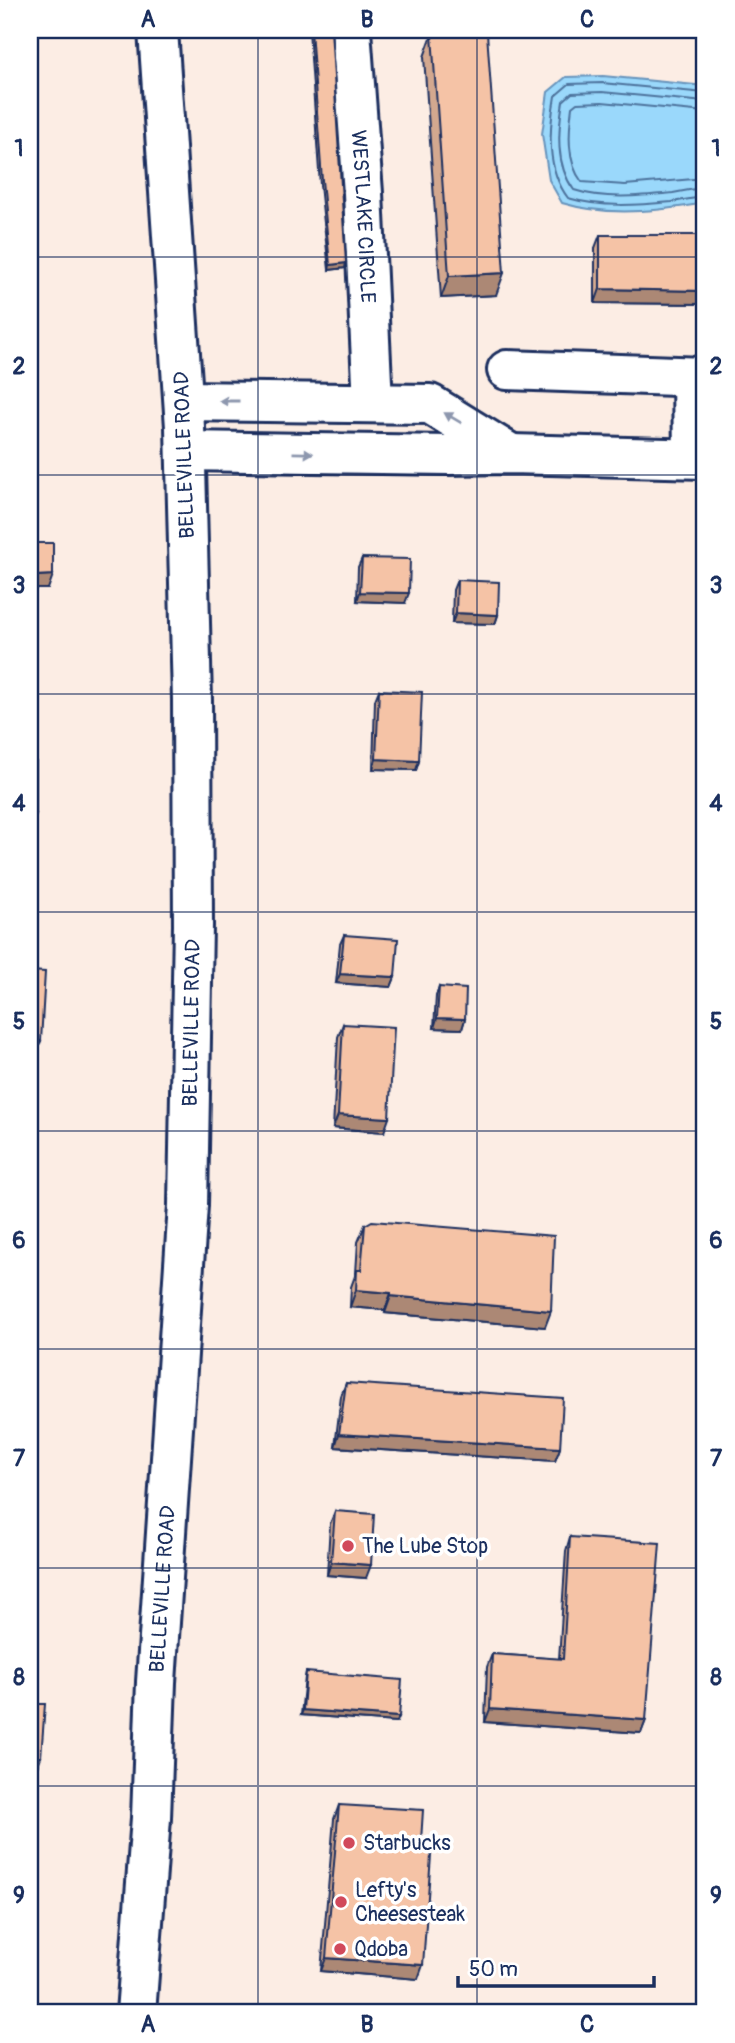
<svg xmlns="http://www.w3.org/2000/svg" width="735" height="2043" viewBox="0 0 735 2043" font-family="Pangolin,sans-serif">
	<rect width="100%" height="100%" fill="#fcede4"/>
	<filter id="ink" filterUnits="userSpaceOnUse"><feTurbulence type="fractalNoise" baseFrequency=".0143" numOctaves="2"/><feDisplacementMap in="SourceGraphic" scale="14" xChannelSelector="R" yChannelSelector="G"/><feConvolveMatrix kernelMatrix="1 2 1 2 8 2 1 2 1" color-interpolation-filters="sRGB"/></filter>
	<g filter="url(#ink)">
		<!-- water -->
		<path fill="#9ad8fb" stroke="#6794bc" stroke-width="2" d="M603,76L705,86V203C659,211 608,217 562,203L549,180L542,134L548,92L566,77Z"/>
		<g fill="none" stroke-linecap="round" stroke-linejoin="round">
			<!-- shore -->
			<g stroke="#4e739d" stroke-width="2">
				<path d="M705,93L602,83L569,84L555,96C549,130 546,169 568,198C601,208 639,205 672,202C683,200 694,198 705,197"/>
				<path d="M705,102L602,92L572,93L563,101C558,131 555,165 574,190C604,200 642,196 673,193C683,191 694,189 705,188"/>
				<path d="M705,112L602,102L577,103L572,107C569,130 566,162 582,182L625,185L705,178"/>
			</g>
			<defs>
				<g id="minor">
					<path id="s1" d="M351,30L363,193L373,403"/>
					<polyline points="507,370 705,377"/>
					<polyline points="692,377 693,458"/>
					<polyline points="184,401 430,404 511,454"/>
					<polyline points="186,451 449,455 511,454 705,459"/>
				</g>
				<g id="major">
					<path id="s2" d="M136,2013L151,1818L156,1682L188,1205L193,925L192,700L185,427L158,30"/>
				</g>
			</defs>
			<!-- minor casing -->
			<use href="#minor" stroke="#1b2f5e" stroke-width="44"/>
			<!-- major casing -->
			<use href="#major" stroke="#1b2f5e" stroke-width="44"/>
			<!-- minor -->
			<use href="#minor" stroke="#fff" stroke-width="38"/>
			<!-- major -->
			<use href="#major" stroke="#fff" stroke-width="38"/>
		</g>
		<!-- wall -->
		<g fill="#d3a88f" stroke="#1b2f5e" stroke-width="2">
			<polygon points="309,30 331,30 346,263 345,268 329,270 320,185"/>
			<polygon points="432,35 496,295 441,298 424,57"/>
			<polygon points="600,235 705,235 705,304 595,303 595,248"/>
			<polygon points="362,558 405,603 357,601 358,567"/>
			<polygon points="457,580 498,615 495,624 452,623 453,590"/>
			<polygon points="379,690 419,761 416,770 373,769 375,700"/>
			<polygon points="344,935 395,977 391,987 336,983 340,944"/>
			<polygon points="439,987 465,1019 462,1029 434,1028 436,996"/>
			<polygon points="343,1024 384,1132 333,1128 338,1037"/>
			<polygon points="365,1225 545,1327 385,1313 385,1310 350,1307 351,1287 356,1273 358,1242"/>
			<polygon points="346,1383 560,1448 555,1461 335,1447 341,1396"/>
			<polygon points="335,1511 366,1578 327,1575 330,1524"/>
			<polygon points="570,1537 646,1720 641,1733 485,1722 487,1667 492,1654 559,1659 566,1551"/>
			<polygon points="306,1672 397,1722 301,1715 305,1677"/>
			<polygon points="339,1805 421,1841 418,1979 321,1971 334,1819"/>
		</g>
		<!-- shaded-wall -->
		<g fill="#ac8874" stroke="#1b2f5e" stroke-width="2">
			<polygon points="346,263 345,268 329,270 330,265"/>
			<polygon points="504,273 496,295 441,298 449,276"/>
			<polygon points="600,289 705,291 705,304 595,303"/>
			<polygon points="53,575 48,589 33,589 30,595 30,582 35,576"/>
			<polygon points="360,592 409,593 405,603 357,601"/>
			<polygon points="456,613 498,615 495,624 452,623"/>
			<polygon points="376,759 419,761 416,770 373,769"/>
			<polygon points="30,814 36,814 31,827 30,828"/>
			<polygon points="340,974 395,977 391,987 336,983"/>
			<polygon points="437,1018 465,1019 462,1029 434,1028"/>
			<polygon points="30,1041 41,1041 36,1055 30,1054"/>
			<polygon points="338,1115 389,1118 384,1132 333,1128"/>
			<polygon points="356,1290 391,1293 385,1310 350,1307"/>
			<polygon points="391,1296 551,1311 545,1327 385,1313"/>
			<polygon points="339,1434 560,1448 555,1461 335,1447"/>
			<polygon points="331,1562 371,1565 366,1578 327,1575"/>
			<polygon points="490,1709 646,1720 641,1733 485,1722"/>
			<polygon points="303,1710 399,1717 397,1722 301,1715"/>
			<polygon points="30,1757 41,1757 36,1770 30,1770"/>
			<polygon points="326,1958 423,1965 418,1979 321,1971"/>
		</g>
		<!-- building -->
		<g fill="#f5c3a6" stroke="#1b2f5e" stroke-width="2">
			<polygon points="311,30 331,30 346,263 330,265 322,180"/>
			<polygon points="487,33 504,273 449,276 432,35"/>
			<rect x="30" y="169" width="1" height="30"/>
			<polygon points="600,235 705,235 705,291 600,289"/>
			<polygon points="30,543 53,543 53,575 35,576 35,582 30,582"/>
			<polygon points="362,558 410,559 409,593 360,592"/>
			<polygon points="457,580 499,582 498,615 456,613"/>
			<polygon points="379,690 422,692 419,761 376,759"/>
			<polygon points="30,733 33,733 33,752 36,752 36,814 30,814"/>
			<polygon points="344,935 398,939 395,977 340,974"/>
			<polygon points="30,971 45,972 41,1041 30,1041"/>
			<polygon points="439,987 466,989 465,1019 437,1018"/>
			<polygon points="343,1024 394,1027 389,1118 338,1115"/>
			<polygon points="372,1221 554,1236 551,1311 391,1296 391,1293 356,1290 357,1270 361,1270 365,1225"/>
			<polygon points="346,1383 563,1398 560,1448 339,1434"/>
			<polygon points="335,1511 374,1514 371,1565 331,1562"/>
			<polygon points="570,1537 660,1543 646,1720 490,1709 492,1654 563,1659"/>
			<polygon points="306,1672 402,1680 399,1717 303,1710"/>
			<polygon points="30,1704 45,1704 41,1757 30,1757"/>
			<polygon points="339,1805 423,1810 421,1841 432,1842 423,1965 326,1958"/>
		</g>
		<!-- one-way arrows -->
		<defs><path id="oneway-solid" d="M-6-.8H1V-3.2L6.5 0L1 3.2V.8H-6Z" transform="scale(1.75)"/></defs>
		<g fill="#8d97ae">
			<use href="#oneway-solid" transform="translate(229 401) rotate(-180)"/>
			<use href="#oneway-solid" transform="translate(453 418) rotate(-149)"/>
			<use href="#oneway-solid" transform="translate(303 453) rotate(1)"/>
		</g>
	</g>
	<!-- grid -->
	<path fill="none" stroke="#1b2f5e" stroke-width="2" stroke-opacity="0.55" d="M258,30V2013M477,30V2013M30,257H705M30,475H705M30,694H705M30,912H705M30,1131H705M30,1349H705M30,1568H705M30,1786H705"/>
	<!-- markers -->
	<g fill="#d1495b" stroke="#fff" stroke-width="2.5">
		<circle cx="348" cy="1546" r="7"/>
		<circle cx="349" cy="1843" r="7"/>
		<circle cx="341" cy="1902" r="7"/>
		<circle cx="340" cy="1949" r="7"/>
	</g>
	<g text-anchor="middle" stroke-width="7" stroke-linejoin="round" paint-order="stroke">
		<!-- street labels -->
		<g font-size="21" fill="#1b2f5e" stroke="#fff">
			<text dy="7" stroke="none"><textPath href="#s1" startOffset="187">WESTLAKE CIRCLE</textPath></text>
			<text transform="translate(184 455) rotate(-92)" y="7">BELLEVILLE ROAD</text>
			<text dy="7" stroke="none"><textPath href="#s2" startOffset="992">BELLEVILLE ROAD</textPath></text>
			<text dy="7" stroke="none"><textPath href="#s2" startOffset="425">BELLEVILLE ROAD</textPath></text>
		</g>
		<!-- poi labels -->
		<g font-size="21" fill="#1b2f5e" stroke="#fff" text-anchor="start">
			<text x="362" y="1553">The Lube Stop</text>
			<text x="363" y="1850">Starbucks</text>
			<text x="355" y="1897">Lefty's<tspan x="355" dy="24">Cheesesteak</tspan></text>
			<text x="354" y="1956">Qdoba</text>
		</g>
	</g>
	<!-- margin -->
	<rect width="735" height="2043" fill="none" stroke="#fff" stroke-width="77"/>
	<!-- scale -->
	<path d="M458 1976v10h196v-10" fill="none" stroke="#1b2f5e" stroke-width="3.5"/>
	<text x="469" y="1976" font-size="21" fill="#1b2f5e" stroke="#ffffff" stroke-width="5" paint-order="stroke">50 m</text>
	<rect x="38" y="38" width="658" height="1966" fill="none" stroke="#1b2f5e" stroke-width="2.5"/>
	<g font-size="23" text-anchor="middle" font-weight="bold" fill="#1b2f5e">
		<text x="148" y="27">A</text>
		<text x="367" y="27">B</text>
		<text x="587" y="27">C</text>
		<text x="19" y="156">1</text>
		<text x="716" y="156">1</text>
		<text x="19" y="374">2</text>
		<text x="716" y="374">2</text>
		<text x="19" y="593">3</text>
		<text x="716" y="593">3</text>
		<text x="19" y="811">4</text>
		<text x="716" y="811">4</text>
		<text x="19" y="1029">5</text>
		<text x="716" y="1029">5</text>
		<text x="19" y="1248">6</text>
		<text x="716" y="1248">6</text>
		<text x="19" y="1466">7</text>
		<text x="716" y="1466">7</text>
		<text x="19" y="1685">8</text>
		<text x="716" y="1685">8</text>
		<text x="19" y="1903">9</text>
		<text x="716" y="1903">9</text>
		<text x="148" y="2032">A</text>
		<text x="367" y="2032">B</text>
		<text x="587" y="2032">C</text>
	</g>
</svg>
